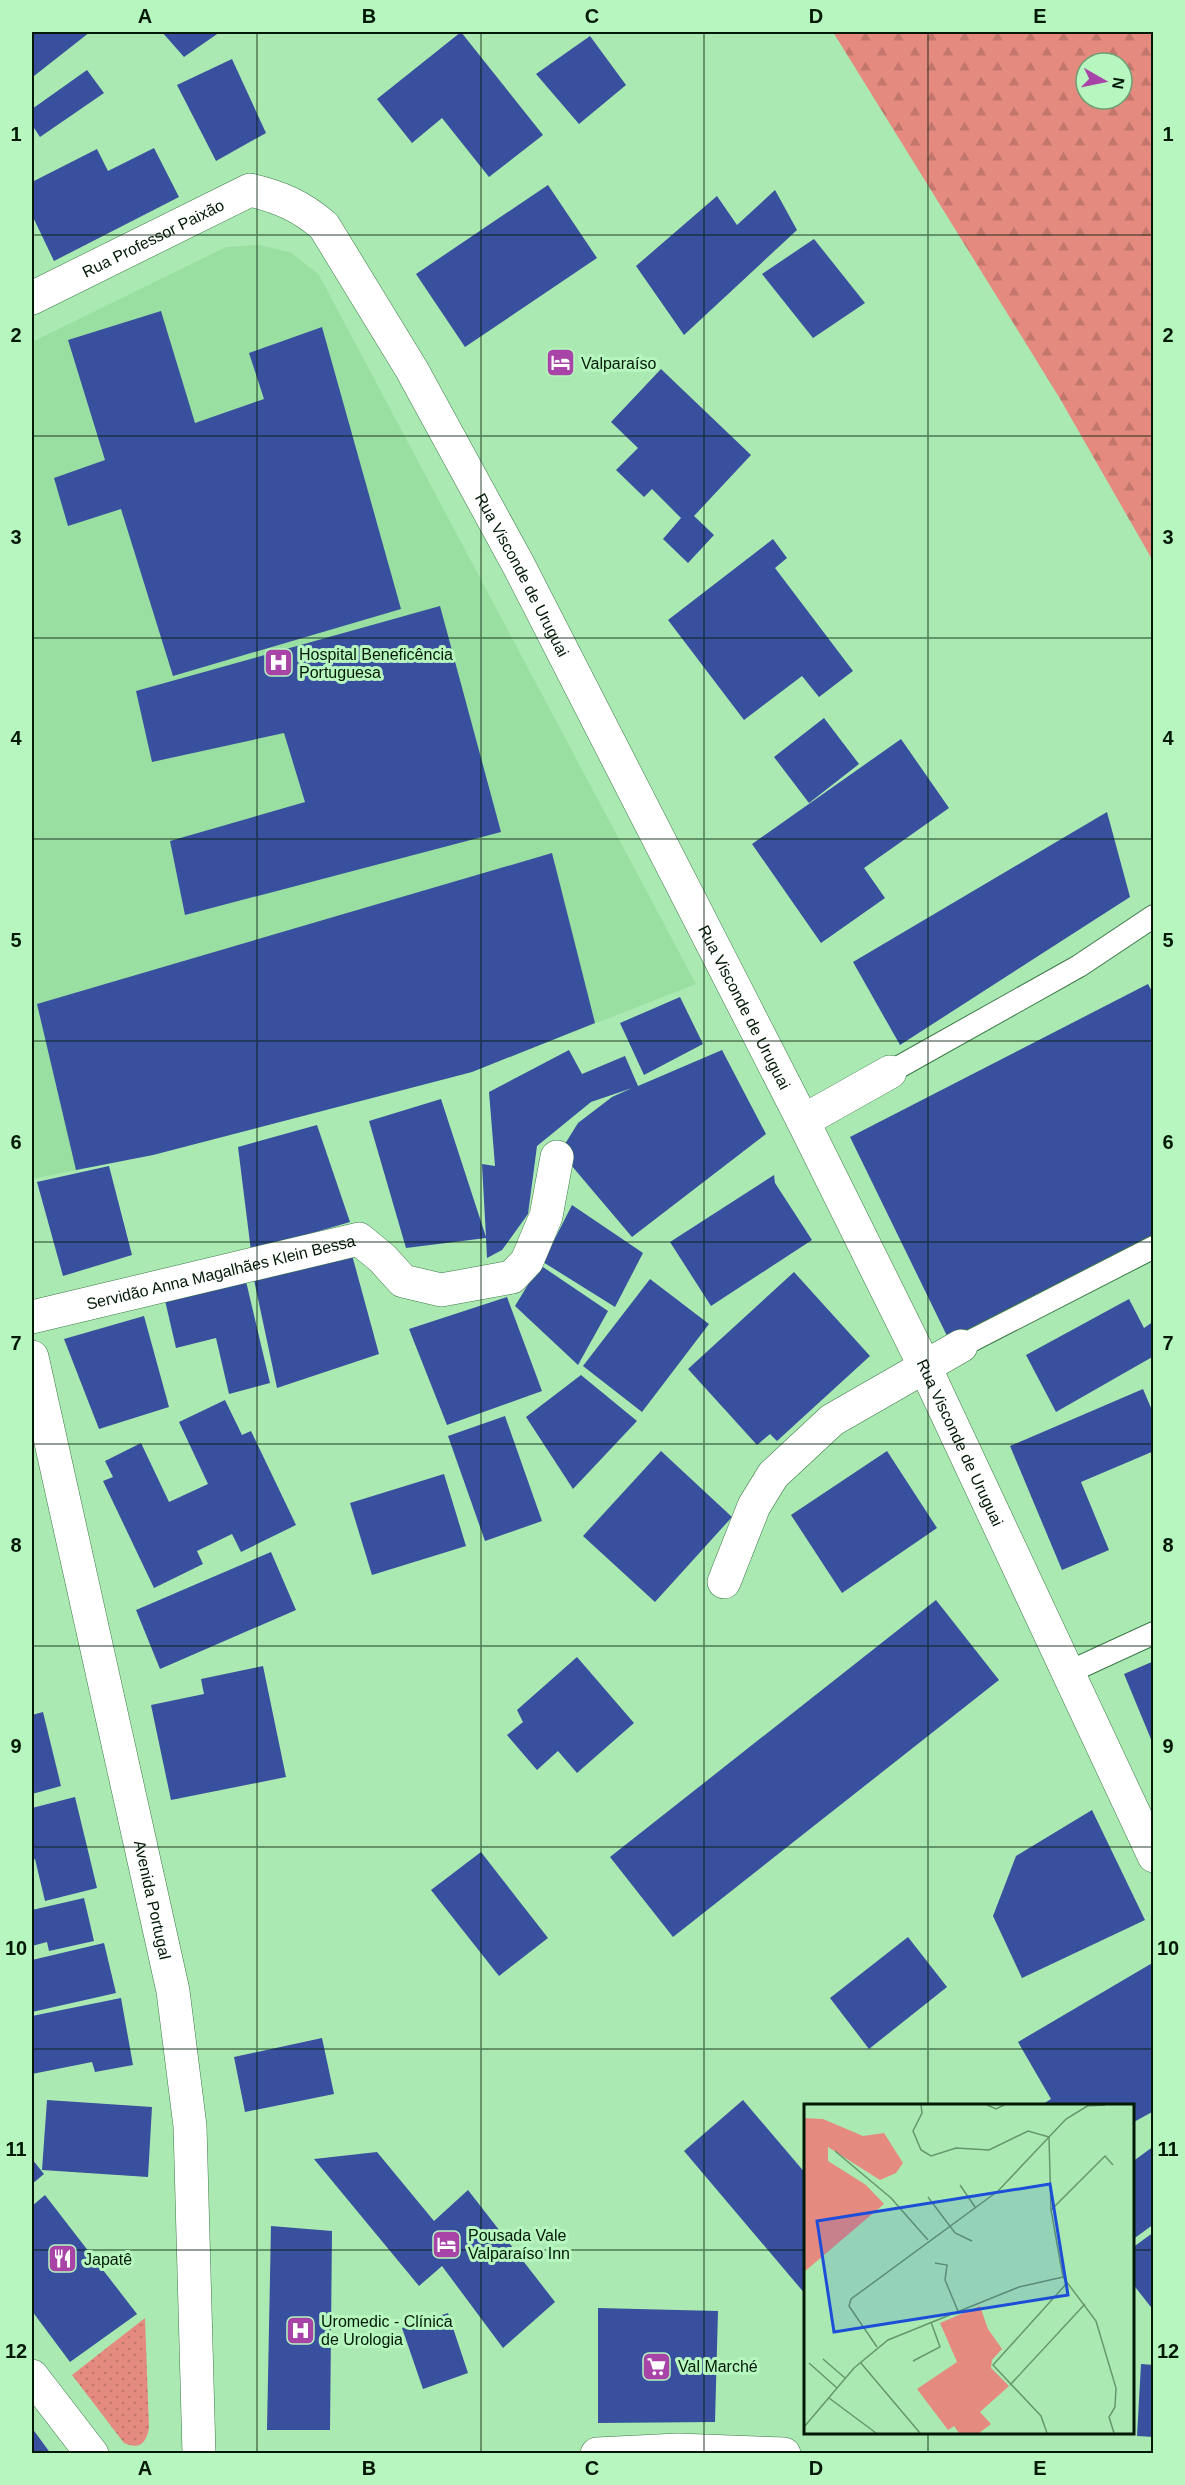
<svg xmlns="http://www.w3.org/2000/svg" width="1185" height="2485" viewBox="0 0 1185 2485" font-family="Arial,sans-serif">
	<defs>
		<pattern id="grass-dots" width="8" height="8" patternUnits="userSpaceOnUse" patternTransform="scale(1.5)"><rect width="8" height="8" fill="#e58a7f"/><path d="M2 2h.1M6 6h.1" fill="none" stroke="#c3766c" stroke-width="1.8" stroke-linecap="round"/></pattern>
		<pattern id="forest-firs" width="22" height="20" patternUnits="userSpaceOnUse" patternTransform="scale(1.5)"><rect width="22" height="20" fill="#e58a7f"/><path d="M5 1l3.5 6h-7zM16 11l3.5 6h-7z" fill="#c3766c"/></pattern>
	</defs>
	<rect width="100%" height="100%" fill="#aaeab2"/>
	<!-- built -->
	<polygon fill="#99dfa2" points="260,245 292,253 319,275 696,984 472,1072 153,1155 32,1179 32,342 226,247"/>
	<!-- grass -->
	<path fill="url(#grass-dots)" d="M145,2318L149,2428C146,2443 140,2450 124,2443L72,2375Z"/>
	<!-- forest -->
	<path fill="url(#forest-firs)" fill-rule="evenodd" d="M833,32H1153V561L1059,397ZM1086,63H1122V99H1086Z"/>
	<!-- building -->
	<g fill="#38509e">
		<polygon points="32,32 90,32 34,76 32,73"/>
		<polygon points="162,32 220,32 184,57"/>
		<polygon points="461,32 543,135 489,177 442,118 412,143 377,99"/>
		<polygon points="590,36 626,85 579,124 536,74"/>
		<polygon points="232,59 266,133 216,161 177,85"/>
		<polygon points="87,70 104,93 40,137 32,125 32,109"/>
		<polygon points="154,148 179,197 54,261 32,215 32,182 97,149 108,171"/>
		<polygon points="548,185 597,258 465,347 416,274"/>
		<polygon points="775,190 797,230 684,335 636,266 717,196 737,225"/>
		<polygon points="814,239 865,303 813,338 762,274"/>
		<polygon points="161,311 195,423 264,399 249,353 322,327 401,609 173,676 121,509 68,526 54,478 105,460 68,340"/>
		<polygon points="661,369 751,455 694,516 714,535 688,563 663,539 681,518 652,489 644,497 616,470 638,448 611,422"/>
		<polygon points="773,539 787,558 775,568 853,671 819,697 802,676 744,720 668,620"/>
		<polygon points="440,606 501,832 185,915 170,841 305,802 284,733 152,762 136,691"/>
		<polygon points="824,718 859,764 809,803 774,757"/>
		<polygon points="901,739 949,808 864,868 885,898 821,943 752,844"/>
		<polygon points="1107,812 1130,897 900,1045 853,962"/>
		<polygon points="552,853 595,1023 472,1072 153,1155 76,1170 37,1004"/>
		<polygon points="1148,984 1154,995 1154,1238 950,1342 850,1137"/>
		<polygon points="680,997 703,1044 644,1075 620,1023"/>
		<polygon points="569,1050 582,1074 625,1056 638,1086 722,1050 766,1134 632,1237 560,1152 578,1123 612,1097 632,1088 591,1102 537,1146 528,1214 502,1250 487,1258 486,1238 406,1248 369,1121 441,1099 486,1237 482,1164 495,1166 489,1092"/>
		<polygon points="317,1125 350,1222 251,1251 238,1147"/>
		<polygon points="109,1166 132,1255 63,1276 37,1182"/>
		<polygon points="774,1175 775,1183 812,1240 711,1306 670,1242"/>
		<polygon points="572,1205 643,1253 615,1307 543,1262"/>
		<polygon points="352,1255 379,1354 277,1388 253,1275"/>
		<polygon points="540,1265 608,1311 578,1365 515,1306"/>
		<polygon points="794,1272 870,1356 777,1441 770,1434 757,1445 688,1369"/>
		<polygon points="245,1277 270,1383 229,1394 216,1338 176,1348 164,1296"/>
		<polygon points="650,1279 709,1324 642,1412 583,1366"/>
		<polygon points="507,1297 542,1391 447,1425 409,1329"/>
		<polygon points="1129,1299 1144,1328 1154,1321 1154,1356 1056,1412 1026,1355"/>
		<polygon points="144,1316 169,1407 99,1429 64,1339"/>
		<polygon points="581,1375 637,1421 573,1489 526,1417"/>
		<polygon points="1143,1389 1154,1415 1154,1451 1081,1482 1109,1550 1062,1570 1010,1446"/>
		<polygon points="225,1400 242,1435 251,1431 296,1525 241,1552 232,1534 197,1551 203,1564 154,1588 103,1481 113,1477 105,1461 141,1443 169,1502 208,1484 179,1422"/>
		<polygon points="505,1416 542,1521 485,1541 448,1436"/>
		<polygon points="661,1451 732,1517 655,1602 583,1536"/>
		<polygon points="887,1451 937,1528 842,1593 791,1515"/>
		<polygon points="444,1474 466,1546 372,1575 350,1503"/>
		<polygon points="271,1552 296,1610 160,1669 136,1610"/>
		<polygon points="936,1600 999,1680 673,1937 610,1857"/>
		<polygon points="577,1657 634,1723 577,1773 558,1751 537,1770 507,1735 523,1722 517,1710"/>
		<polygon points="1154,1661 1154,1744 1153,1744 1124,1674"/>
		<polygon points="263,1666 286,1777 171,1800 151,1705 204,1694 201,1679"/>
		<polygon points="43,1712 61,1786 32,1794 32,1715"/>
		<polygon points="75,1797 97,1888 45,1901 35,1859 32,1860 32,1808"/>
		<polygon points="1092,1810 1145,1920 1022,1978 993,1916 1016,1856"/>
		<polygon points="481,1852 548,1938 499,1976 431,1890"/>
		<polygon points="84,1898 94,1941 49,1951 47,1942 32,1946 32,1910"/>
		<polygon points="908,1937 947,1987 869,2049 830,1998"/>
		<polygon points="104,1943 116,1993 32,2012 32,1960"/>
		<polygon points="1154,1962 1154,2111 1132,2123 1132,2106 1040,2106 1051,2099 1018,2042"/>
		<polygon points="121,1998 133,2065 95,2072 92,2062 32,2074 32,2016"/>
		<polygon points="322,2038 334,2094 245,2112 234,2057"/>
		<polygon points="47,2100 152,2107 148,2177 42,2170"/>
		<polygon points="743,2100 806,2174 806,2295 684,2151"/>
		<polygon points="1154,2146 1154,2224 1132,2240 1132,2162"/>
		<polygon points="377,2152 434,2221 468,2190 555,2302 503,2348 442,2266 419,2286 314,2159"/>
		<polygon points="32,2159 44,2174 32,2184"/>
		<polygon points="45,2195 137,2314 70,2362 32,2311 32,2206"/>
		<polygon points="271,2226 332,2231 330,2430 267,2430"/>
		<polygon points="1154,2232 1154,2311 1132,2283 1132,2248"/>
		<polygon points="598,2308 718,2311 715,2422 598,2423"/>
		<polygon points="448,2313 468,2373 423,2389 402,2328"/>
		<polygon points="1141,2364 1154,2365 1154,2437 1137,2436"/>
		<polygon points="32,2428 51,2454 32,2454"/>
	</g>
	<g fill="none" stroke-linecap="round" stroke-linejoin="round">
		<defs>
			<g id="service">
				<polyline points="890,1072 1079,966 1154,916"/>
				<polyline points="961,1346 1154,1247"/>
				<polyline points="1067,1673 1154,1633"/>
			</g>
			<g id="minor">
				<polyline points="803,1121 890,1072"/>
				<path id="s1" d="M32,1317L359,1239L382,1258L403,1281L441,1290L512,1277L527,1261L546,1216L557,1157"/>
				<polyline points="724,1582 754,1506 773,1475 832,1420 961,1346"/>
			</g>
			<g id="tertiary">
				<path id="s2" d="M32,298L250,190C280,197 301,206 324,226L412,370L519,566L803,1121L924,1365L1154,1856"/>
				<path id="s3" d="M32,1357L173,1991L190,2126L199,2454"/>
				<polyline points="32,2376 92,2454"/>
				<polyline points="597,2454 678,2450 784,2454"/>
			</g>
		</defs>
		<!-- service casing -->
		<use href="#service" stroke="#3d7947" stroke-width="24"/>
		<!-- minor casing -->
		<use href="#minor" stroke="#3d7947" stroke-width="34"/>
		<!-- tertiary casing -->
		<use href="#tertiary" stroke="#3d7947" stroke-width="34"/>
		<!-- service -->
		<use href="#service" stroke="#fff" stroke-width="22"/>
		<!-- minor -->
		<use href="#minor" stroke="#fff" stroke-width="33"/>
		<!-- tertiary -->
		<use href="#tertiary" stroke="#fff" stroke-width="33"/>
	</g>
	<!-- grid -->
	<path fill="none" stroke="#021906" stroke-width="1.5" stroke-opacity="0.55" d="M257,32V2454M481,32V2454M704,32V2454M928,32V2106M32,235H1154M32,436H1154M32,638H1154M32,839H1154M32,1041H1154M32,1242H1154M32,1444H1154M32,1646H1154M32,1847H1154M32,2049H1154M32,2250H806M1132,2250H1154M928,2432V2454"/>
	<!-- icons -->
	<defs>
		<symbol id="hotel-square" viewBox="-11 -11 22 22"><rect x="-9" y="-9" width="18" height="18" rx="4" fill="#a843a8" stroke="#b7f7bf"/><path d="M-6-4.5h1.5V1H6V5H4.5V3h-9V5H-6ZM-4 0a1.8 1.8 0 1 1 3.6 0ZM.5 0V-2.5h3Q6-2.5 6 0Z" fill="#fff"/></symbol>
		<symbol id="hospital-square" viewBox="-11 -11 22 22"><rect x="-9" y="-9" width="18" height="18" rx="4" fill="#a843a8" stroke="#b7f7bf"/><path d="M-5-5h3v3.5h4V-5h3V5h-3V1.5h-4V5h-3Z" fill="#fff"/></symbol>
		<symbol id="restaurant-square" viewBox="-11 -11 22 22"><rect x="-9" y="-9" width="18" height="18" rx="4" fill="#a843a8" stroke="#b7f7bf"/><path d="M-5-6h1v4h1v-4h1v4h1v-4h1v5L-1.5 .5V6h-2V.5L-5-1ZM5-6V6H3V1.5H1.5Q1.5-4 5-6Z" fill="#fff"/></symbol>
		<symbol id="supermarket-square" viewBox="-11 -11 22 22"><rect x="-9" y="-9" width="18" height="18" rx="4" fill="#a843a8" stroke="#b7f7bf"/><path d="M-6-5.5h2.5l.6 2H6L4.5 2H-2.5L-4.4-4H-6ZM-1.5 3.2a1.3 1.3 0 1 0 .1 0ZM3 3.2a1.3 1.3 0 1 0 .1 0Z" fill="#fff"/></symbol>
	</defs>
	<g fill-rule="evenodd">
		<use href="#hotel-square" x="544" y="346" width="33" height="33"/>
		<use href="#hospital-square" x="262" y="646" width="33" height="33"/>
		<use href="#hotel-square" x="430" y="2228" width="33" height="33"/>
		<use href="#restaurant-square" x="46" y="2242" width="33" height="33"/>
		<use href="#hospital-square" x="284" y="2314" width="33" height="33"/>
		<use href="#supermarket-square" x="640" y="2350" width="33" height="33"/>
	</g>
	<g text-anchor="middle" stroke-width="6" stroke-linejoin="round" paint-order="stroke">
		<!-- street labels -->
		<g font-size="16" fill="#021906" stroke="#b7f7bf">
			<text dy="6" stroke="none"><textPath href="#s2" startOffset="135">Rua Professor Paixão</textPath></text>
			<text dy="6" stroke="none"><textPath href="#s2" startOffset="728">Rua Visconde de Uruguai</textPath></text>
			<text dy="6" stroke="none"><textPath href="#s2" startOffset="1214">Rua Visconde de Uruguai</textPath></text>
			<text dy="6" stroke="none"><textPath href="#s1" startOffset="194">Servidão Anna Magalhães Klein Bessa</textPath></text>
			<text dy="6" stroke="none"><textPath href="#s2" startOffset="1700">Rua Visconde de Uruguai</textPath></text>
			<text dy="6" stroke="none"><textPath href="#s3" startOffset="556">Avenida Portugal</textPath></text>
		</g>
		<!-- poi labels -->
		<g font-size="16" fill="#021906" stroke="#b7f7bf" text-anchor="start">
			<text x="581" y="369">Valparaíso</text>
			<text x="299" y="660">Hospital Beneficência<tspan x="299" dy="18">Portuguesa</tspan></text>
			<text x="468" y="2241">Pousada Vale<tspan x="468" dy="18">Valparaíso Inn</tspan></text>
			<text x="84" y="2265">Japatê</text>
			<text x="321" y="2327">Uromedic - Clínica<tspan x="321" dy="18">de Urologia</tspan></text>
			<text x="678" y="2372">Val Marché</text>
		</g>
	</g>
	<!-- overview -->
	<g transform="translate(804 2104)">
		<rect width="330" height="330" fill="#aaeab2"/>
		<path d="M0,14L19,15L59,32L80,29L99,59L92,69L76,76L24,43V57L62,81L80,100L0,168Z" fill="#e58a7f"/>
		<path d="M176,202L184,225L198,245L188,256L187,264L205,282L176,308L187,320L175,329H155L150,322L144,326L113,285L153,258L136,219Z" fill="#e58a7f"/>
		<path fill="none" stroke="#67966d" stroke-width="1.5" d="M117,1L118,9L109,27L117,46L127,52L152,44L185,46L224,27L245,33M183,1L192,5L200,1M282,2L301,1M245,33L247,106L259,173L292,217L312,284L311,303L305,313L310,329M31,47L87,94L124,136M156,81L171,103M124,93L151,129L168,137M247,106L301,52L309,61M131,159L143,161L141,176L154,207M73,243L45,202L47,195L194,87L262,15L285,1M19,255L41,274M109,257L136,243L127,218M56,258L116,329M5,259L33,284M206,281L281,200M25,294L72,329M0,323L50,264L84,236L215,183L259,173M243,329L237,312L189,261L263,179"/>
		<path fill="#1d4ed8" fill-opacity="0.15" stroke="#1d4ed8" stroke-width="3" d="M246,80L264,191L30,228L13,117Z"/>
		<rect width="330" height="330" fill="none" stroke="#021906" stroke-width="3"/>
	</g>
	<!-- border -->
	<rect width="1185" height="2485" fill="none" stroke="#b7f7bf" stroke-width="66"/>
	<!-- north arrow -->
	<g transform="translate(1104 81) rotate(99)"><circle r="28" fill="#b7f7bf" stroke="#6f9e75" stroke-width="1.5"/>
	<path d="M0-4.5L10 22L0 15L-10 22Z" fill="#a843a8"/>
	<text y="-9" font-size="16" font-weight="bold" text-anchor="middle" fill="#021906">N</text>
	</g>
	<rect x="33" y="33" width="1119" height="2419" fill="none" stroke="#021906" stroke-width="2"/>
	<g font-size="20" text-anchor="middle" font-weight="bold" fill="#021906">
		<text x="145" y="23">A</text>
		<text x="369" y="23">B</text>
		<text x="592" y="23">C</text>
		<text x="816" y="23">D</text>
		<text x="1040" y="23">E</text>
		<text x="16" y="141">1</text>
		<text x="1168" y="141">1</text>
		<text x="16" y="342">2</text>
		<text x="1168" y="342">2</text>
		<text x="16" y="544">3</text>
		<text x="1168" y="544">3</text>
		<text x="16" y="745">4</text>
		<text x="1168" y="745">4</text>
		<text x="16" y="947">5</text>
		<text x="1168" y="947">5</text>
		<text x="16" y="1149">6</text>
		<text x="1168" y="1149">6</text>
		<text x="16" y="1350">7</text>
		<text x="1168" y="1350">7</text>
		<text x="16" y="1552">8</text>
		<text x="1168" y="1552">8</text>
		<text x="16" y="1753">9</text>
		<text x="1168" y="1753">9</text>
		<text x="16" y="1955">10</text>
		<text x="1168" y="1955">10</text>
		<text x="16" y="2156">11</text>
		<text x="1168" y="2156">11</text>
		<text x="16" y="2358">12</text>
		<text x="1168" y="2358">12</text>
		<text x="145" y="2475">A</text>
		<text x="369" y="2475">B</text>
		<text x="592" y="2475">C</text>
		<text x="816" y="2475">D</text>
		<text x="1040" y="2475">E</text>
	</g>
</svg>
